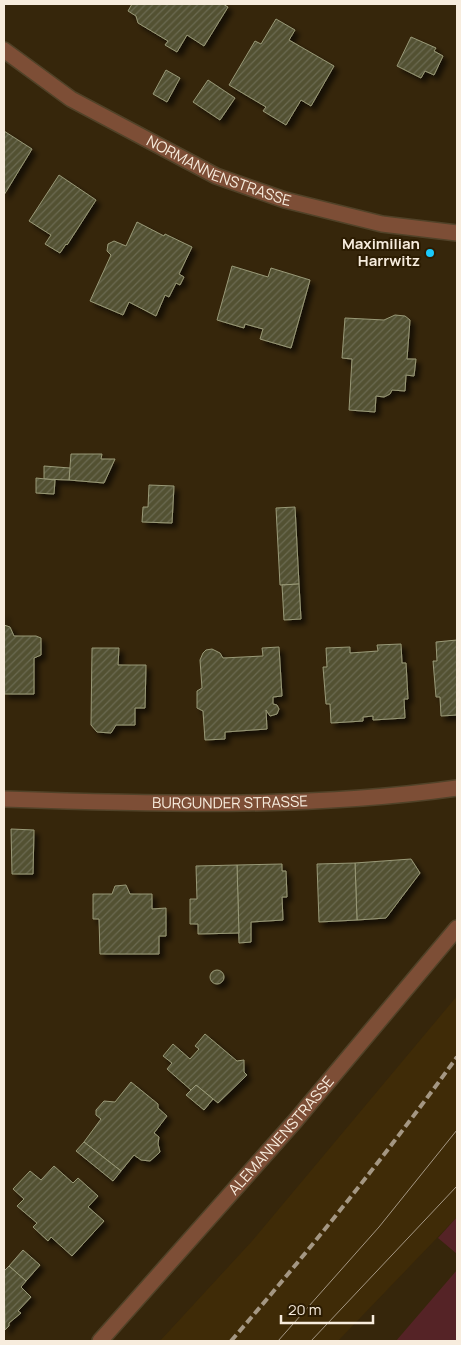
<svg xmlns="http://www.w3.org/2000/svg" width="461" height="1345" viewBox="0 0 461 1345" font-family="Manrope,sans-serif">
	<defs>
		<pattern id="building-hatch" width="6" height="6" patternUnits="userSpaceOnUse" patternTransform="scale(1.25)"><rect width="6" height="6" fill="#525133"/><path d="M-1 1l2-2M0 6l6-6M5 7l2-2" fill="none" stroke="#6c6a50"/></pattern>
		<filter id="shadow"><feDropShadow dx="4.5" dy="4.5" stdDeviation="2.5" flood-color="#0009"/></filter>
	</defs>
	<rect width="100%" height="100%" fill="#36260b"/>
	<!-- built -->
	<polygon fill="#3f2b07" points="457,996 457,1217 338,1341 160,1341 253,1240"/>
	<!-- pitch -->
	<g fill="#552326">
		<polygon points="457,1217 457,1254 438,1238"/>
		<polygon points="457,1270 457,1341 396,1341"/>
	</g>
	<!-- building -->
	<g fill="url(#building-hatch)" stroke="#997" filter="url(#shadow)">
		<polygon points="132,4 223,4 228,7 204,46 187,35 177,52 165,45 168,41 138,23 136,16 128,11"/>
		<polygon points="276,19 295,30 289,40 334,66 311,106 301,100 286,125 263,111 266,107 229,85 255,41 261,44"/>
		<polygon points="411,37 436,48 434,51 443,56 434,75 425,71 421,78 397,66"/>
		<polygon points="166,70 180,78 167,102 153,94"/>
		<polygon points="208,80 235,98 220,120 193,102"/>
		<polygon points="4,131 32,149 4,195"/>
		<polygon points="59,175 96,200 67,245 66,244 60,253 45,244 51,235 29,221"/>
		<polygon points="137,222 164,236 165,234 192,247 179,274 184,277 180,285 176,283 169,297 165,295 156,316 129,302 123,315 90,301 111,255 107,251 108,244 114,241 126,246"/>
		<polygon points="232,266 268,277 271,268 310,280 291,348 260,339 263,329 245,324 244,328 217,320"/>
		<polygon points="395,315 405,316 410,320 407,359 416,359 414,376 406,375 405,391 392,390 390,394 384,397 376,396 375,412 349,410 352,359 342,358 345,318 384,320"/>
		<polygon points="71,454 102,454 101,459 115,459 104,483 69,480"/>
		<polygon points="44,466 70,468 69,480 44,479"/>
		<polygon points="36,478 55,480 54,494 36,493"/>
		<polygon points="149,485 174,486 172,523 142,522 143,507 148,507"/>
		<polygon points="295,507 299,584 280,585 276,508"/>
		<polygon points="299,584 301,619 284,620 282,585"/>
		<polygon points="4,613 4,625 10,627 14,636 36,636 41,638 41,655 34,658 34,694 4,694"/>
		<polygon points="457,640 457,715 441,716 440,697 436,697 433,661 437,661 436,642"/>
		<polygon points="401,644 402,663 406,663 408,699 404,699 405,718 373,720 373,716 363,717 363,721 331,723 330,704 326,704 323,667 327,667 326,648 350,647 350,653 378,651 377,645"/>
		<polygon points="279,647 282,696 273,697 273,704 277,705 279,709 277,714 270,716 266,710 267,729 225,732 225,739 205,740 203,711 197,708 197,691 202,688 200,660 203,653 206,650 212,649 220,653 223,658 263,656 262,648"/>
		<polygon points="92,648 119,648 118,665 146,665 145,708 135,708 135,725 116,725 111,733 97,732 91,725"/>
		<polygon points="11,829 34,830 33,874 12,874"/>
		<polygon points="411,859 420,873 386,918 357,920 355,863"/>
		<polygon points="355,863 357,920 319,922 317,864"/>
		<polygon points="282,864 282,871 286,871 287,897 282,897 283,920 251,922 251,942 239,943 237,865"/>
		<polygon points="237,865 239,933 198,934 198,924 190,924 190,899 197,899 196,866"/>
		<polygon points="126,885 130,894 152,894 152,909 166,908 166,936 159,936 159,954 100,954 99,919 93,919 93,894 112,894 115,886"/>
		<circle cx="217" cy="977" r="7"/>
		<polygon points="205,1034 237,1061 244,1060 244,1072 247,1075 218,1103 196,1085 191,1090 167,1069 172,1063 163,1056 173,1044 190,1059 199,1049 195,1046"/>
		<polygon points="131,1082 158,1104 158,1108 167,1116 154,1133 159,1137 158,1144 160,1152 158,1154 150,1161 141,1160 134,1155 121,1171 84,1142 101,1119 96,1115 96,1110 104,1101 115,1102"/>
		<polygon points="196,1085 213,1099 204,1110 186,1095"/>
		<polygon points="84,1142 121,1171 113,1181 76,1151"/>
		<polygon points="54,1166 73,1183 78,1178 98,1196 88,1207 104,1221 72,1256 51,1237 48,1241 33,1227 37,1223 17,1206 24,1199 13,1189 30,1171 41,1180"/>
		<polygon points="23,1250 40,1265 26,1281 9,1266"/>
		<polygon points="9,1266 26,1281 21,1287 31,1297 18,1311 21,1313 9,1323 9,1326 5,1330 4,1271"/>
	</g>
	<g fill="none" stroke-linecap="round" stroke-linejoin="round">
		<defs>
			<g id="street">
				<path id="s1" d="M4,50L71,99L216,176L285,200L382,224L457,233"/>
				<path id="s2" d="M4,799C155,804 307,809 457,788"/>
				<path id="s3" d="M100,1341L296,1120L457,928"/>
			</g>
		</defs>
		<!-- street casing -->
		<use href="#street" stroke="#514228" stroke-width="18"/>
		<!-- street -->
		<use href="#street" stroke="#7d4e36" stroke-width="15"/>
		<!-- tram -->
		<g stroke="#a49783" stroke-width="1">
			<polyline points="278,1341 379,1227 457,1130"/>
			<polyline points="311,1341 457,1186"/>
		</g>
		<!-- rail -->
		<path stroke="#a49783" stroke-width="4" stroke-dasharray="8 4" stroke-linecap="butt" d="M231,1341C310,1250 386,1155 457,1057"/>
	</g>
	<!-- markers -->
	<circle fill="#1acafc" stroke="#2c1c02" stroke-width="2" cx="430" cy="253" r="5"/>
	<g text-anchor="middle" stroke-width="4" stroke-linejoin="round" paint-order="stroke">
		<!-- street labels -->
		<g font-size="15" fill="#f7ecdd" stroke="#2c1c02">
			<text dy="5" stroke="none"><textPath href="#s1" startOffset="248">NORMANNENSTRASSE</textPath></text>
			<text dy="5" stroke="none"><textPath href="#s2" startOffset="226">BURGUNDER STRASSE</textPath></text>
			<text dy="5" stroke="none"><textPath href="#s3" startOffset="274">ALEMANNENSTRASSE</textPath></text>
		</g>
		<!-- poi labels -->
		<g font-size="15" font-weight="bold" fill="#f7ecdd" stroke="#2c1c02" text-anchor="end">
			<text x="420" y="249">Maximilian<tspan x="420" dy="17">Harrwitz</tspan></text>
		</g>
	</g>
	<!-- border -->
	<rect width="461" height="1345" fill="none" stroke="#f7ecdd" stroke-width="10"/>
	<!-- scale -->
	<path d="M281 1315v8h92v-8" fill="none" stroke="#f7ecdd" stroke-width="2.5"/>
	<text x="288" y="1315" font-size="15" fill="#f7ecdd" stroke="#2c1c02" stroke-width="4" paint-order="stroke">20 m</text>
</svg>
